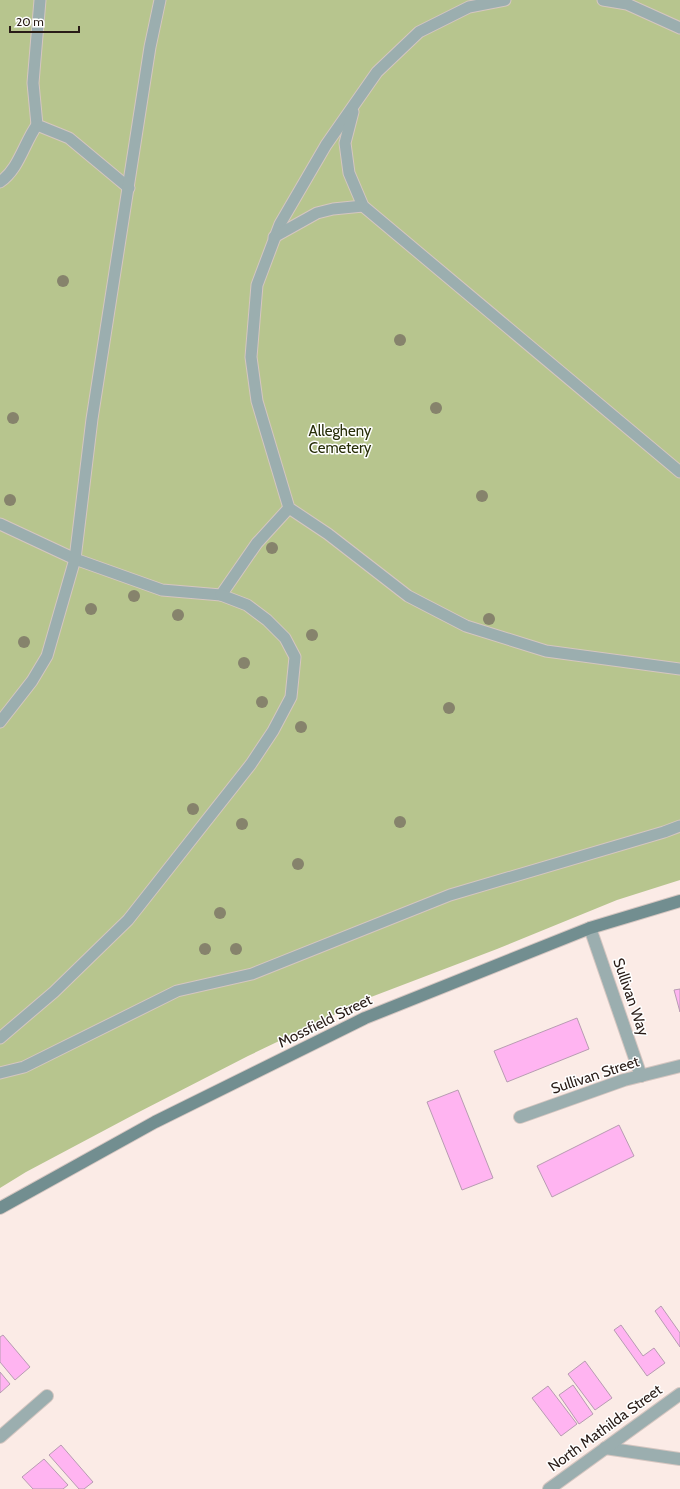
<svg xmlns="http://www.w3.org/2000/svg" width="680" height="1489" viewBox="0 0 680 1489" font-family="Cabin,sans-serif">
	<rect width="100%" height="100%" fill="#fbebe6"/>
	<!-- green -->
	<polygon fill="#b7c58e" points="0,0 680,0 680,880 617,900 497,949 371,997 248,1056 137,1113 26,1172 0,1188"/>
	<!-- building -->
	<g fill="#ffb4f1" stroke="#b89bb2">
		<polygon points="680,989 680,1012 674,990"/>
		<polygon points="577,1018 589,1049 507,1082 494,1051"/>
		<polygon points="458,1090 493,1178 462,1190 427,1102"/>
		<polygon points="619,1125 634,1156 552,1197 537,1166"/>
		<polygon points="661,1306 680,1333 680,1347 655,1311"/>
		<polygon points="621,1325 643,1356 654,1348 665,1363 647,1376 614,1330"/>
		<polygon points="3,1335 30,1367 15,1380 0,1362 0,1337"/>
		<polygon points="585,1361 612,1398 595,1410 568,1374"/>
		<polygon points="0,1372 10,1384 0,1393"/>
		<polygon points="573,1385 593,1414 579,1424 559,1395"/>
		<polygon points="548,1386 577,1424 561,1436 532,1398"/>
		<polygon points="61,1445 93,1482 84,1489 79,1489 49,1455"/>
		<polygon points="44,1459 68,1485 63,1489 33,1489 22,1477"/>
	</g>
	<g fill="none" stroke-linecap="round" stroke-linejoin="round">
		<defs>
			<g id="lane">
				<polyline points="40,0 33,83 37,125 69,138 129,188"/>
				<polyline points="505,0 469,7 419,32 377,72 326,145 280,224 257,285 251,357 257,401 289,508 328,534 408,596 466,626 546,651 680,669"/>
				<polyline points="603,0 627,4 680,28"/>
				<polyline points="353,112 345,143 349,173 363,206 680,472"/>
				<path d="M0,182C19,169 24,143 37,125"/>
				<polyline points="274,237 317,213 333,209 363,206"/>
				<polyline points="0,524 75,559 162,590 221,595 257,543 289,508"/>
				<polyline points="0,722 32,681 47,656 75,559 92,419 150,47 160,0"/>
				<polyline points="0,1038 54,992 128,920 251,764 273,731 291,697 295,657 285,638 267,620 247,605 221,595"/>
				<polyline points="0,1073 24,1067 177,991 252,974 450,895 664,832 680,826"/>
			</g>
			<g id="street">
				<polyline points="590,928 641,1076"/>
				<polyline points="520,1117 624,1080 680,1066"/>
				<polyline points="0,1437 47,1396"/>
				<polyline points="605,1448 680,1459"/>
				<polyline points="549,1489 680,1394"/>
			</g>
			<polyline id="secondary" points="0,1208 155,1122 365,1018 590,928 680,901"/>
		</defs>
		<!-- lane casing -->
		<use href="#lane" stroke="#d5c6c1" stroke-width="13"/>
		<!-- street casing -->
		<use href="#street" stroke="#d5c6c1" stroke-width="14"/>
		<!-- secondary casing -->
		<use href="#secondary" stroke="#d5c6c1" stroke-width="14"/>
		<!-- lane -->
		<use href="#lane" stroke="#9baeaf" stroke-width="11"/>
		<!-- street -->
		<use href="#street" stroke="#9baeaf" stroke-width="12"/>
		<!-- secondary -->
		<use href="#secondary" stroke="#728e90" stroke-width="12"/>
	</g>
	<!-- trees -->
	<g fill="#86836c">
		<circle cx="63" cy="281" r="6"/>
		<circle cx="400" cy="340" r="6"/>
		<circle cx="436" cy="408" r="6"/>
		<circle cx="13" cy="418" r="6"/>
		<circle cx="482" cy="496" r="6"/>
		<circle cx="10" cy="500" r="6"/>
		<circle cx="272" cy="548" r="6"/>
		<circle cx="134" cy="596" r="6"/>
		<circle cx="91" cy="609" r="6"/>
		<circle cx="178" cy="615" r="6"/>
		<circle cx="489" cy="619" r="6"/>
		<circle cx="312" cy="635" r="6"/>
		<circle cx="24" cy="642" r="6"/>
		<circle cx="244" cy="663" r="6"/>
		<circle cx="262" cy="702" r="6"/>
		<circle cx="449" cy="708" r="6"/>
		<circle cx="301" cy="727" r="6"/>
		<circle cx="193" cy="809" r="6"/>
		<circle cx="400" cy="822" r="6"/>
		<circle cx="242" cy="824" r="6"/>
		<circle cx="298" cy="864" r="6"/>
		<circle cx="220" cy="913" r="6"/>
		<circle cx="205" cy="949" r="6"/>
		<circle cx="236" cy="949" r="6"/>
	</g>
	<g text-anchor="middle" stroke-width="3" stroke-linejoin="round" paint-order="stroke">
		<!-- park labels -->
		<g font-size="15" fill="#272e08" stroke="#fff">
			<text x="340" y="436">Allegheny<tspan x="340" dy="17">Cemetery</tspan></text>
		</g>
		<!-- street labels -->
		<g font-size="15" fill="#291c17" stroke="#fff">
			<text transform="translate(631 997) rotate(71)" y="5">Sullivan Way</text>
			<text transform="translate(325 1021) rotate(-26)" y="5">Mossfield Street</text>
			<text transform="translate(595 1075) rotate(-18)" y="5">Sullivan Street</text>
			<text transform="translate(605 1428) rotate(-36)" y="5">North Mathilda Street</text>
		</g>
	</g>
	<!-- scale -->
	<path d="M10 26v6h69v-6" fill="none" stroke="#291c17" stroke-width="2"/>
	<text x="16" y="26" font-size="12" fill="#291c17" stroke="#ffffff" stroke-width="3" paint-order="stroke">20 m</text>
</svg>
